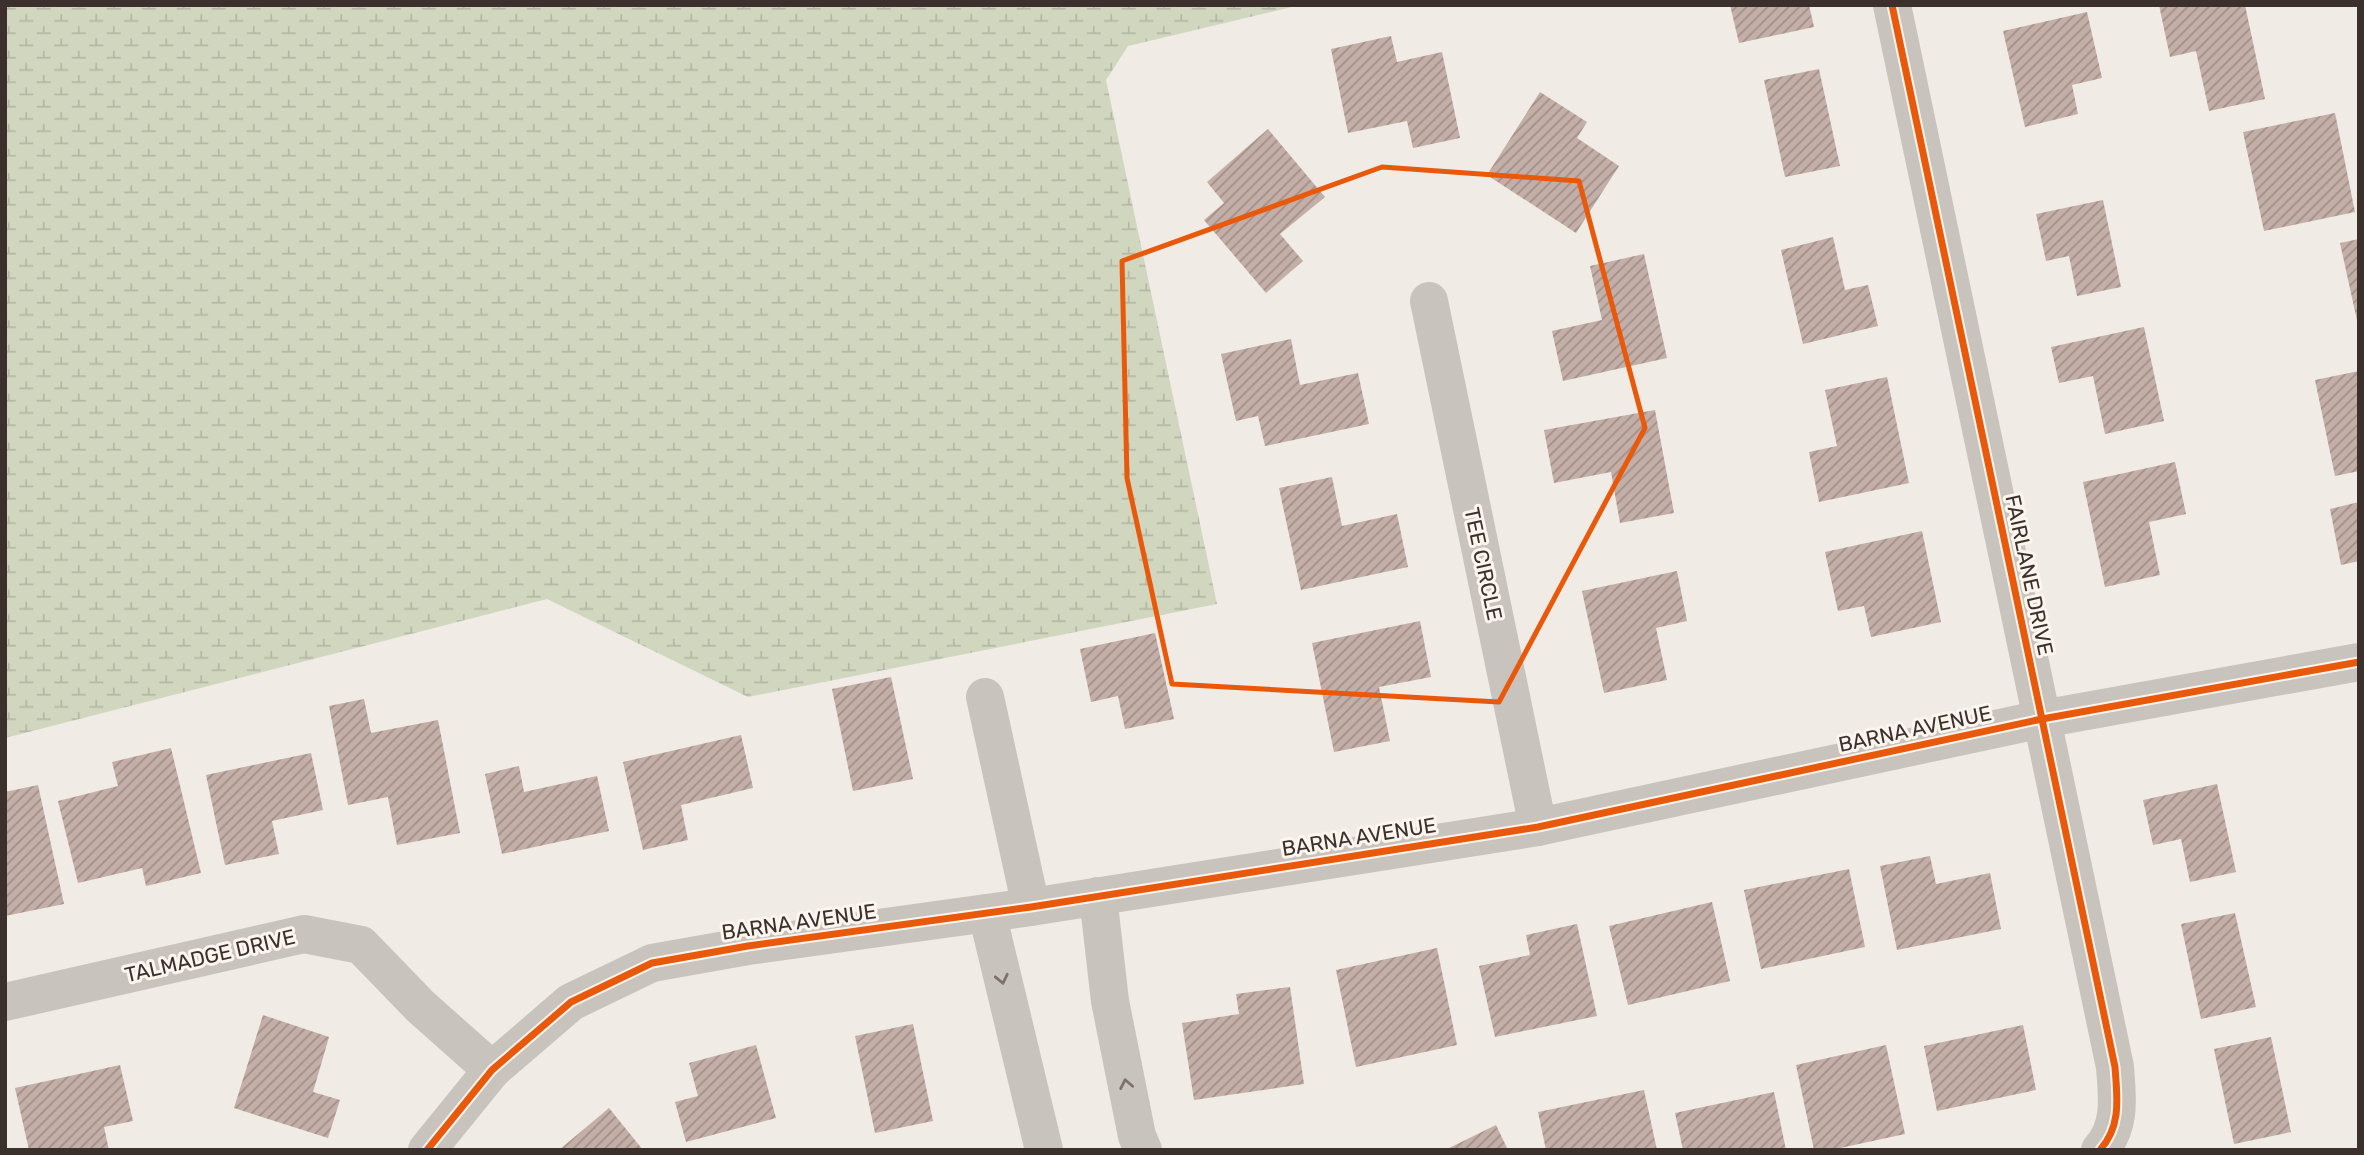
<svg xmlns="http://www.w3.org/2000/svg" width="2364" height="1155" viewBox="0 0 2364 1155" font-family="Rubik,sans-serif">
	<defs>
		<pattern id="wetland-marsh" width="20" height="14" patternUnits="userSpaceOnUse" patternTransform="scale(1.75)"><rect width="20" height="14" fill="#d1d6bf"/><path d="M1 5h8M5 5V1M11 12h8M15 12V8" fill="none" stroke="#b4b8a4"/></pattern>
		<pattern id="building-hatch" width="6" height="6" patternUnits="userSpaceOnUse" patternTransform="scale(1.75)"><rect width="6" height="6" fill="#c3afa7"/><path d="M-1 1l2-2M0 6l6-6M5 7l2-2" fill="none" stroke="#a08f88"/></pattern>
	</defs>
	<rect width="100%" height="100%" fill="#f0ebe5"/>
	<!-- wetland -->
	<polygon fill="url(#wetland-marsh)" points="5,5 1300,5 1128,46 1106,80 1217,604 748,697 547,599 5,738"/>
	<!-- building -->
	<g fill="url(#building-hatch)">
		<polygon points="1730,5 1809,5 1814,27 1739,43"/>
		<polygon points="2159,5 2245,5 2265,99 2209,111 2196,51 2170,57"/>
		<polygon points="2087,12 2102,78 2072,85 2078,114 2025,127 2003,31"/>
		<polygon points="1391,36 1397,62 1442,52 1460,138 1413,148 1407,121 1348,133 1331,49"/>
		<polygon points="1819,69 1840,166 1785,177 1764,80"/>
		<polygon points="1540,92 1587,122 1577,138 1619,166 1576,233 1487,175"/>
		<polygon points="2335,113 2355,212 2264,231 2243,132"/>
		<polygon points="1268,129 1325,197 1280,234 1303,261 1266,293 1204,220 1224,203 1207,182"/>
		<polygon points="2103,200 2121,287 2077,296 2069,256 2046,261 2036,214"/>
		<polygon points="1833,237 1845,290 1868,285 1878,326 1803,344 1781,250"/>
		<polygon points="2359,239 2359,325 2358,325 2340,243"/>
		<polygon points="1644,254 1667,358 1563,381 1552,331 1602,320 1590,266"/>
		<polygon points="2144,327 2164,421 2105,434 2093,376 2059,383 2051,347"/>
		<polygon points="1291,339 1300,385 1358,373 1369,424 1265,446 1258,416 1236,421 1221,354"/>
		<polygon points="2359,371 2359,471 2335,476 2315,380"/>
		<polygon points="1887,377 1909,483 1819,502 1809,452 1837,446 1825,390"/>
		<polygon points="1655,410 1674,513 1620,523 1611,472 1554,483 1544,430"/>
		<polygon points="2175,462 2186,514 2149,522 2160,575 2105,587 2083,482"/>
		<polygon points="1332,477 1342,526 1397,514 1408,567 1301,590 1279,488"/>
		<polygon points="2359,502 2359,561 2341,565 2330,509"/>
		<polygon points="1922,531 1941,622 1871,637 1864,606 1838,611 1825,552"/>
		<polygon points="1677,571 1687,621 1656,628 1667,680 1604,693 1582,591"/>
		<polygon points="1420,621 1431,677 1379,687 1390,741 1334,752 1312,643"/>
		<polygon points="1155,633 1174,719 1125,729 1118,696 1091,702 1080,649"/>
		<polygon points="891,677 913,779 853,791 832,689"/>
		<polygon points="364,699 371,733 438,720 460,833 397,845 388,797 348,805 329,706"/>
		<polygon points="741,735 753,788 681,805 688,840 643,850 623,762"/>
		<polygon points="171,748 201,873 146,886 142,868 78,883 58,801 118,786 112,762"/>
		<polygon points="311,753 323,810 272,821 279,854 225,865 206,775"/>
		<polygon points="519,766 524,792 597,776 609,831 502,854 485,774"/>
		<polygon points="2217,784 2236,872 2190,882 2181,839 2153,845 2143,800"/>
		<polygon points="38,785 64,904 5,916 5,792"/>
		<polygon points="1930,856 1936,884 1990,873 2001,929 1897,950 1880,866"/>
		<polygon points="1849,869 1865,947 1761,969 1744,890"/>
		<polygon points="1712,902 1730,981 1628,1005 1609,926"/>
		<polygon points="2235,913 2256,1007 2201,1019 2181,924"/>
		<polygon points="1577,924 1597,1016 1495,1037 1479,966 1530,955 1526,935"/>
		<polygon points="1437,948 1457,1045 1356,1067 1336,970"/>
		<polygon points="1290,987 1304,1084 1194,1100 1182,1023 1239,1014 1236,994"/>
		<polygon points="263,1015 329,1037 313,1092 340,1100 328,1138 234,1108"/>
		<polygon points="913,1024 933,1121 875,1133 855,1036"/>
		<polygon points="2023,1025 2036,1090 1937,1111 1924,1046"/>
		<polygon points="2271,1037 2291,1132 2234,1144 2214,1049"/>
		<polygon points="756,1045 776,1118 686,1142 675,1102 698,1096 689,1063"/>
		<polygon points="1886,1045 1905,1134 1831,1150 1814,1150 1796,1065"/>
		<polygon points="120,1065 133,1121 104,1127 109,1150 29,1150 15,1088"/>
		<polygon points="1644,1090 1657,1150 1546,1150 1538,1112"/>
		<polygon points="1774,1092 1786,1150 1683,1150 1675,1113"/>
		<polygon points="609,1108 643,1150 559,1150"/>
		<polygon points="1496,1125 1508,1150 1445,1150"/>
	</g>
	<g fill="none" stroke-linecap="round" stroke-linejoin="round">
		<!-- minor -->
		<g stroke="#c9c3be" stroke-width="38">
			<path d="M1892,5L2115,1067C2117,1096 2122,1126 2100,1150"/>
			<polyline points="1429,301 1538,827"/>
			<polyline points="985,697 1031,907"/>
			<polyline points="1098,896 1110,1001 1137,1136 1143,1150"/>
			<polyline points="987,913 1044,1150"/>
			<polyline points="5,1002 304,934 361,945 420,1006 492,1070"/>
			<polyline points="427,1150 492,1070 571,1002 652,963 748,946 1031,907 1538,827 2042,719 2359,662"/>
		</g>
		<defs>
			<g id="cycleway">
				<path d="M1892,5L2115,1067C2117,1096 2122,1126 2100,1150"/>
				<polyline points="427,1150 492,1070 571,1002 652,963 748,946 1031,907 1538,827 2042,719 2359,662"/>
			</g>
		</defs>
		<!-- cycleway casing -->
		<use href="#cycleway" stroke="#fbf5ee" stroke-width="11"/>
		<!-- cycleway -->
		<use href="#cycleway" stroke="#e8590c" stroke-width="7"/>
	</g>
	<!-- one-way arrows -->
	<defs><path id="oneway-chevron" d="M-2-3.5L2.5 0L-2 3.5" fill="none" stroke-width="1.6" stroke-linecap="round" stroke-linejoin="round" transform="scale(1.75)"/></defs>
	<g stroke="#7b726d">
		<use href="#oneway-chevron" transform="translate(1002 979) rotate(78)"/>
		<use href="#oneway-chevron" transform="translate(1126 1084) rotate(-101)"/>
	</g>
	<!-- marked area -->
	<path fill="none" stroke="#e8590c" stroke-width="5" stroke-linejoin="round" d="M1382,167L1579,181L1645,428L1499,702L1172,684L1127,478L1122,261Z"/>
	<g text-anchor="middle" stroke-width="6" stroke-linejoin="round" paint-order="stroke">
		<!-- street labels -->
		<g font-size="21" fill="#3b302b" stroke="#fbf5ee">
			<text transform="translate(1483 564) rotate(78)" y="7">TEE CIRCLE</text>
			<text transform="translate(2029 575) rotate(78)" y="7">FAIRLANE DRIVE</text>
			<text transform="translate(1915 729) rotate(-12)" y="7">BARNA AVENUE</text>
			<text transform="translate(1359 837) rotate(-9)" y="7">BARNA AVENUE</text>
			<text transform="translate(799 922) rotate(-8)" y="7">BARNA AVENUE</text>
			<text transform="translate(210 956) rotate(-13)" y="7">TALMADGE DRIVE</text>
		</g>
	</g>
	<!-- border -->
	<rect width="2364" height="1155" fill="none" stroke="#3b302b" stroke-width="14"/>
</svg>
